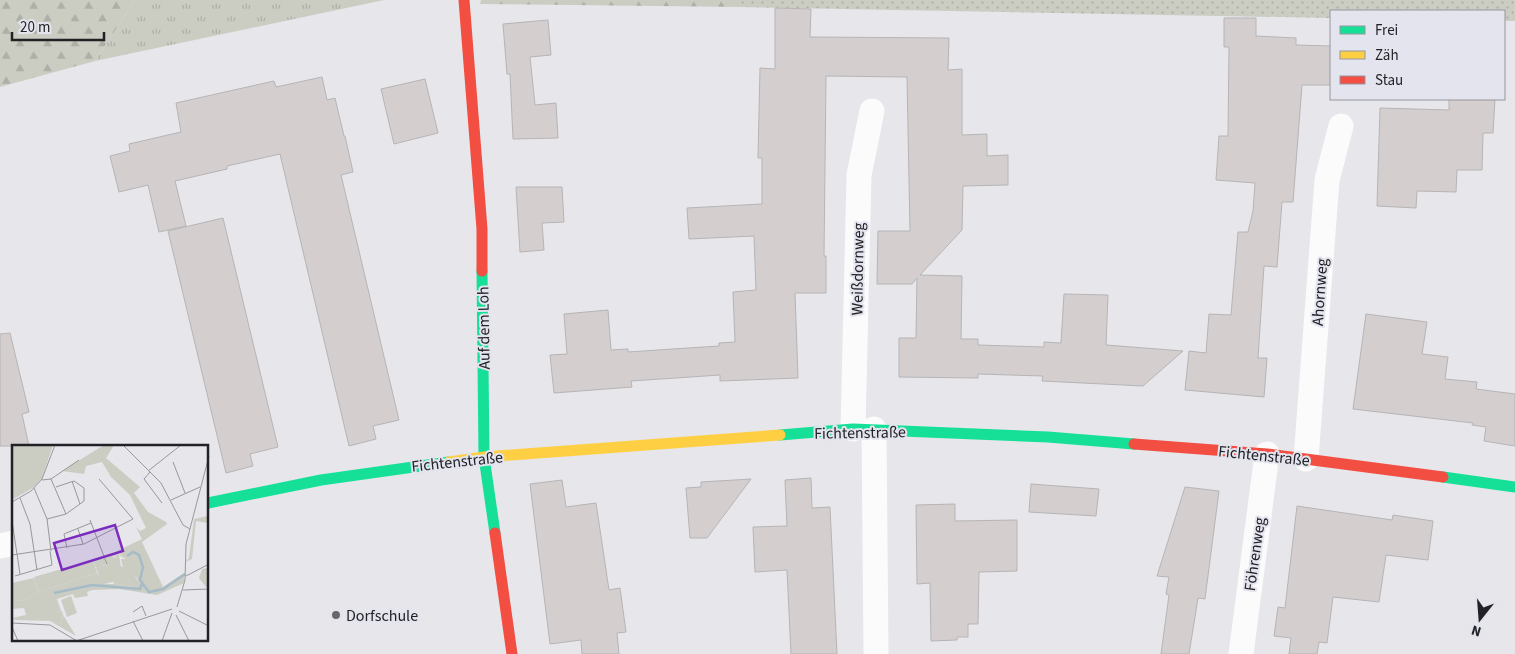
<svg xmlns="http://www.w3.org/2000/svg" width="1515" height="654" viewBox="0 0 1515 654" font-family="'Source Sans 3',sans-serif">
	<defs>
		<pattern id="grass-tufts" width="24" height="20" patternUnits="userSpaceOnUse" patternTransform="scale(1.25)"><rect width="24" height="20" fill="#cbcdc3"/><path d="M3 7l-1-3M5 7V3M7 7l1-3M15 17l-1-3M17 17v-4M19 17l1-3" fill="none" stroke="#aeb0a7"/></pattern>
		<pattern id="forest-firs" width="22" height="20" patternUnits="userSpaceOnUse" patternTransform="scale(1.25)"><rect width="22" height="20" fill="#cbcdc3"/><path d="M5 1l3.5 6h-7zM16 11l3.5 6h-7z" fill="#aeb0a7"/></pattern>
		<pattern id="garden-dots" width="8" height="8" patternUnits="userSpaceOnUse" patternTransform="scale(1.25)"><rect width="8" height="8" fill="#cbcdc3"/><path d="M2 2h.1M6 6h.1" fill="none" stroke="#aeb0a7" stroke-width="1.8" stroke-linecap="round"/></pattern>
	</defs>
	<rect width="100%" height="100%" fill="#e6e6eb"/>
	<!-- grass -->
	<polygon fill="url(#grass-tufts)" points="135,0 384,0 95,61"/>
	<!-- forest -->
	<g fill="url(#forest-firs)">
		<polygon points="0,0 135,0 95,61 0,87"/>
		<polygon points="481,0 741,0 741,7 480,4"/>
	</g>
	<!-- garden -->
	<polygon fill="url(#garden-dots)" points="741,0 1515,0 1515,21 1504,21 1504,11 1331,11 1331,18 741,7"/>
	<!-- building -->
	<g fill="#d4cfce" stroke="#b6b4b6">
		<polygon points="775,8 811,9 810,37 949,38 948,70 962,69 962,135 987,134 987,156 1008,155 1008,185 963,186 962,230 920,275 962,276 961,339 978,339 978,345 1044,347 1044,342 1061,343 1064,294 1108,295 1106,345 1183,351 1143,386 1042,381 1043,376 1010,375 978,374 978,378 899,377 899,338 916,338 917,278 912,284 877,284 878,231 910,231 907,77 826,76 824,256 826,256 826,293 795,293 798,378 720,381 720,375 631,381 632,387 554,393 550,355 567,354 564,314 608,310 611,350 628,349 628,352 673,349 719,346 719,343 735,342 733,292 756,290 754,236 689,239 687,208 762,204 762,158 758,158 760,68 775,69"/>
		<polygon points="1224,18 1256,18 1256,36 1296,38 1296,45 1331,46 1331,85 1302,85 1293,202 1282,202 1277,267 1264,266 1258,358 1267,358 1264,397 1185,390 1189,351 1206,353 1209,314 1231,315 1238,232 1248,232 1253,211 1255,183 1216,180 1219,136 1228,136 1229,47 1224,47"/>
		<polygon points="548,20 551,55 530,57 535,105 556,103 558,138 513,139 510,74 507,74 503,24"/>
		<polygon points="322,77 327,100 335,98 344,136 345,136 353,172 341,175 399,420 373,426 376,439 349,446 280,154 227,166 227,169 175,181 186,226 159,232 148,185 119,192 110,156 130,151 129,144 181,132 176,103 274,81 276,87"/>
		<polygon points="425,79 438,133 394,144 381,89"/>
		<polygon points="1449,99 1495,99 1493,133 1483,133 1482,170 1457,170 1456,192 1417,191 1416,208 1377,206 1380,108 1449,110"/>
		<polygon points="516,187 562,187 564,222 542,223 544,250 520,252"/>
		<polygon points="223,218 278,447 250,454 253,466 226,473 168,231"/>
		<polygon points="1366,314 1427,322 1422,354 1448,357 1445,379 1477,382 1476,389 1515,394 1515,446 1484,441 1486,427 1472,425 1473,423 1353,409"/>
		<polygon points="10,333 29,412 22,414 29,446 0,446 0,334"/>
		<polygon points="811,478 812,508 830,507 837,654 791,654 787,570 755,572 753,527 787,526 785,480"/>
		<polygon points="751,479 707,538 690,538 686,488 701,487 701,482"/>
		<polygon points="562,480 566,507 596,503 609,590 620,588 626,632 617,633 619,654 582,654 581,640 550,644 530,484"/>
		<polygon points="1031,484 1099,489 1096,516 1029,512"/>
		<polygon points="1185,487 1219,491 1205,599 1198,598 1189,654 1161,654 1169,595 1166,594 1169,577 1157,576"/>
		<polygon points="955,504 955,521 1017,520 1017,571 979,572 978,624 968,624 968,637 957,637 957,640 931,641 930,583 917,584 916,505"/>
		<polygon points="1297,506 1392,520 1393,515 1433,521 1428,560 1386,555 1379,602 1333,597 1327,643 1319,642 1317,654 1289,654 1291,638 1274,636 1278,607 1285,608"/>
	</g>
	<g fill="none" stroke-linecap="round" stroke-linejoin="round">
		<!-- street -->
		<g stroke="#fbfbfc" stroke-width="25">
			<polyline points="853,429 859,175 872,111"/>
			<polyline points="874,429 876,654"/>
			<polyline points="1306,459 1327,180 1341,126"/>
			<polyline points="0,546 14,543"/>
			<polyline points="1241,654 1267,454"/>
		</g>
		<!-- fast -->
		<g stroke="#16e098" stroke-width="11">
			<polyline points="482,271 484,457 495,533"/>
			<polyline points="780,435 853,429 1048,437 1134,444"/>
			<polyline points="1443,477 1515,487"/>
			<polyline points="208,503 321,480 449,462"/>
		</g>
		<!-- slow -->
		<polyline stroke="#ffcf43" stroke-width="11" points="449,462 484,457 780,435"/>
		<!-- jam -->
		<g stroke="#f24e42" stroke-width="11">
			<polyline points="464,0 482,229 482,271"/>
			<polyline points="1134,444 1267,454 1443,477"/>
			<polyline points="495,533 512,654"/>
		</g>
	</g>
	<!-- markers -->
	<circle fill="#67676b" stroke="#e3e4ee" stroke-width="2" cx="336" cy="615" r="5"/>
	<g text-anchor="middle" stroke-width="4" stroke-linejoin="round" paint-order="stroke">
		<!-- street labels -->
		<g font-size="16" fill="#222226" stroke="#e3e4ee">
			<text transform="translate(857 269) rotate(-89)" y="6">Weißdornweg</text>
			<text transform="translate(1319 292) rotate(-86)" y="6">Ahornweg</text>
			<text transform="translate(483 328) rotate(-91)" y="6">Auf dem Loh</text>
			<text transform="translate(860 432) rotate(-1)" y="6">Fichtenstraße</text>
			<text transform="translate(1264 455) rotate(6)" y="6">Fichtenstraße</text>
			<text transform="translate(457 461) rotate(-6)" y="6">Fichtenstraße</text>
			<text transform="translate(1254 554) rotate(-82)" y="6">Föhrenweg</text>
		</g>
		<!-- poi labels -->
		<g font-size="16" fill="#222226" stroke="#e3e4ee" text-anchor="start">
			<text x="346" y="621">Dorfschule</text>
		</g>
	</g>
	<!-- overview -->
	<g transform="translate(12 445)">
		<rect width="196" height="196" fill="#e6e6eb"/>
		<path d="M107,105L106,112L100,111L108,121L111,122L109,114H114L107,110L113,108L116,115L113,121L121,107L127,109L131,119L129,141L124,132L116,134L121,142L105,140L103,136L93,139L88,133L84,123L96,119L94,112ZM45,150V167L50,166L51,170L49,179L28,173L36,153Z" fill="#cbcdc3"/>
		<path d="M0,0H41L30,33L22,42L0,55ZM92,0H102L94,13L128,42L122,48L136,67L154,77L155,79L130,97L151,142L172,128V138L145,150L107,144L80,145L75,147L76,151L63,153L61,149L45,154L49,166L45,167V151L36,153L29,173L49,179L51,170L64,191L38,176L3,175L0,173L14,170L12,163L0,164V155L12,156L26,147L85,128L93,139H102L96,119L84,123L81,115L92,112L94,113L105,140L120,142L111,124L116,123L129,140L131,119L127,109L121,107L114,122L113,109H107L109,123L100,111L104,113L107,105L130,94L124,82L128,86L134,83L118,50L99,32L90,17L74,21L72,29L50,26ZM196,71V78L184,76L180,114L173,117L177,113L182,74Z" fill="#cbcdc3"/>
		<path d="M196,123V142H194L187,133L190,124ZM22,133L26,147L12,156L0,155V138ZM59,151L65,168L55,172L49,155Z" fill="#cbcdc3"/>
		<path d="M81,115L85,128L26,147L22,132Z" fill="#cbcdc3"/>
		<path fill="none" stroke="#a6bbc8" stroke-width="2.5" d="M115,111L121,107L127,110L131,122L128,135L137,147L151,144L173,129M42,148L80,140L128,144L130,139"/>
		<path fill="none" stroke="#98989c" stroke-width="1" d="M111,0L149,38L171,80L178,84M161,17L173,48M136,26L169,0M138,27L132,34L150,58M30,35L39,34L67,15M60,36L68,59M44,42L62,36L72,43V56L54,69M22,43L35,74L39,106M8,53L18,79L25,125M159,55L188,42M0,57L19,46L30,34L43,0M35,74L54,69L39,34M78,75L95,119M0,76L8,129M66,84L71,99M55,103L52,89L79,78M0,110L72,99L121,74L87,34M3,131L40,120L38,106M174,131L197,119M171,145L197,144M165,162L173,135L174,99L197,11M167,166L197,181M121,167L130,161L134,171M164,170L177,196M121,176L131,196M0,178L38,180L65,196M0,182L6,196M64,196L160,164M150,196L160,168"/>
		<path fill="#7b2cbf" fill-opacity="0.15" stroke="#7b2cbf" stroke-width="2.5" d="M103,80L111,106L50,125L42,98Z"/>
		<rect width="196" height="196" fill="none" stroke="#222226" stroke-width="2.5"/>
	</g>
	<!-- legend -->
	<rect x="1330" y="10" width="175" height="90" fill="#e3e4ee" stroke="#96969e"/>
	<rect x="1340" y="26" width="25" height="8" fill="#16e098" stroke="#96969e"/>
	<text x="1375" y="35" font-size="15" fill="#222226">Frei</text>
	<rect x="1340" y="51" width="25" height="8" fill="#ffcf43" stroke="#96969e"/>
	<text x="1375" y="60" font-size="15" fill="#222226">Zäh</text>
	<rect x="1340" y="76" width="25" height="8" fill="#f24e42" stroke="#96969e"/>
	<text x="1375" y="85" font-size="15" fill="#222226">Stau</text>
	<!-- north arrow -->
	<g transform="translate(1480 619) rotate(197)" stroke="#e3e4ee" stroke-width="4" paint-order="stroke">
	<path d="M0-4L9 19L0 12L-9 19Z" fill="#222226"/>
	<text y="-8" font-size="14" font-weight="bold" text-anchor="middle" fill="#222226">N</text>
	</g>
	<!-- scale -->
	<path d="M12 32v8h92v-8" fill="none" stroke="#222226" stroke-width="2.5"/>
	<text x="20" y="32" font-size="15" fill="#222226" stroke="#e3e4ee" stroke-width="4" paint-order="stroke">20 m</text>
</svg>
